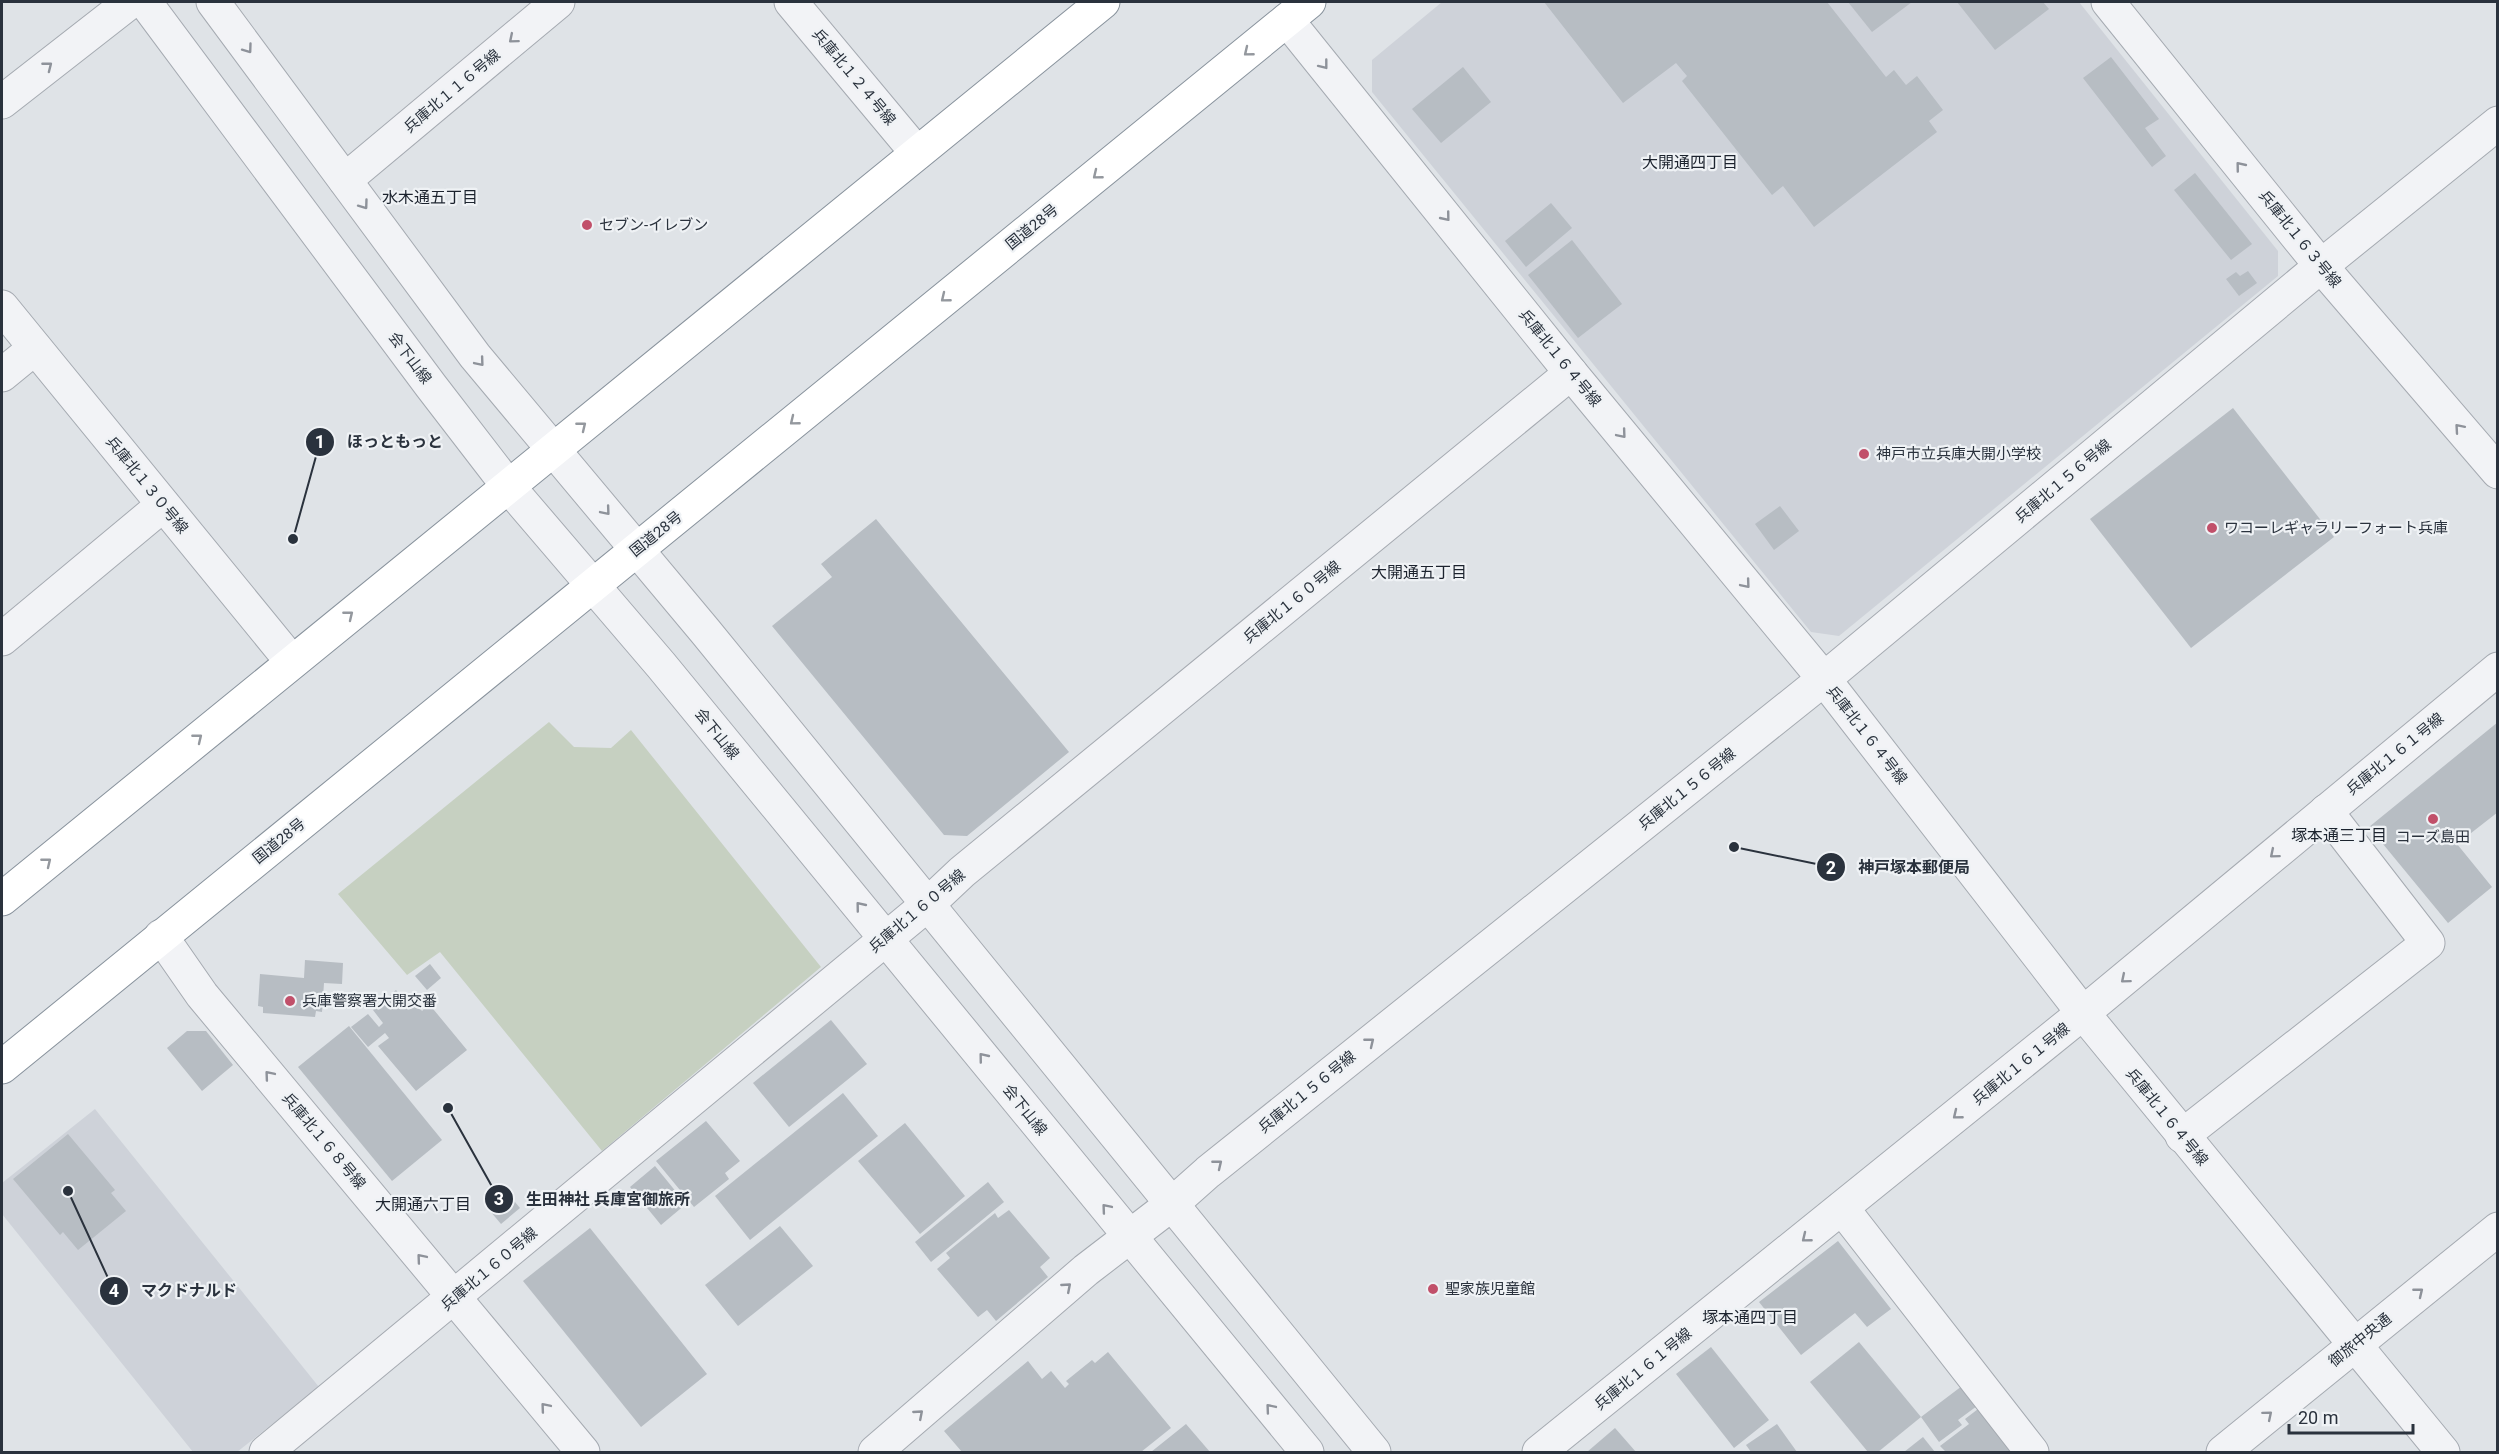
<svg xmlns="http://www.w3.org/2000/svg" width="2499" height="1454" viewBox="0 0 2499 1454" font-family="Roboto,'Noto Sans JP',sans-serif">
	<rect width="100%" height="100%" fill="#dfe3e7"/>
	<!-- built -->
	<g fill="#ced2d9">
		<polygon points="1442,2 2079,2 2278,251 2278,276 1839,636 1811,632 1372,92 1372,60"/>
		<polygon points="95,1109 319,1387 237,1452 193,1452 2,1214 2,1183"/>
	</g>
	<!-- green -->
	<polygon fill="#c6d0c1" points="549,722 574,747 611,748 631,730 821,967 602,1151 440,952 407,975 338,894"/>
	<!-- building -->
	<g fill="#b7bdc3">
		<polygon points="1544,2 1827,2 1886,77 1894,70 1906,85 1917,76 1943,110 1929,121 1937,132 1814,227 1783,186 1772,195 1682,81 1687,76 1676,63 1623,103"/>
		<polygon points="1848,2 1912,2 1872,32"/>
		<polygon points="1957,2 2043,2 2049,9 1995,50"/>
		<polygon points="2111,57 2159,119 2145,128 2166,156 2152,167 2083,78"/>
		<polygon points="1463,67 1491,102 1441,143 1412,109"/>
		<polygon points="2195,173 2252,244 2231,260 2174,190"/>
		<polygon points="1551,203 1572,228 1526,267 1505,241"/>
		<polygon points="1572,240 1622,304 1578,338 1528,275"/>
		<polygon points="2248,271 2257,283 2239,296 2226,279 2236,272 2240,276"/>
		<polygon points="2233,408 2334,537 2191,648 2090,519"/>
		<polygon points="1780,506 1799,531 1774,550 1755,524"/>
		<polygon points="876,519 1069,752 967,836 944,835 772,626 832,577 821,564"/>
		<polygon points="2498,722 2498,812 2457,844 2492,887 2448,923 2369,827"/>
		<polygon points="305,960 343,963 342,984 324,983 322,1012 316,1011 315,1017 263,1013 263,1007 258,1006 260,974 304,978"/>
		<polygon points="430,964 441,978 427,990 415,976"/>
		<polygon points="396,990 407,1004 413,999 422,1011 429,1004 467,1050 416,1091 378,1046 389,1038 385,1033 368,1047 351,1027 368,1014 379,1027 383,1023 373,1010"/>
		<polygon points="831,1020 867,1064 789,1127 753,1083"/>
		<polygon points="349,1026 442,1140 392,1181 298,1067"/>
		<polygon points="187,1031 206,1031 233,1065 202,1091 167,1048"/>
		<polygon points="843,1093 878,1136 750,1240 715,1196"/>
		<polygon points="706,1121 740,1161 725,1173 729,1179 694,1207 656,1161"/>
		<polygon points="905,1123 965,1196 920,1234 858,1161"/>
		<polygon points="68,1134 115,1190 111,1193 126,1211 78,1250 63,1232 60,1235 13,1179"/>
		<polygon points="655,1166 686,1204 661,1225 630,1187"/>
		<polygon points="988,1182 1004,1202 931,1262 915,1242"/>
		<polygon points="504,1189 520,1208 501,1224 485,1205"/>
		<polygon points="1009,1210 1050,1258 1040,1267 1048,1277 996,1321 987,1310 978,1317 937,1269 950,1258 946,1253 995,1213 998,1218"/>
		<polygon points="780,1226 813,1266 738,1326 705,1285"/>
		<polygon points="590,1228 707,1374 641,1427 523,1281"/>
		<polygon points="1838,1241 1891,1309 1867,1327 1855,1313 1801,1355 1759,1302"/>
		<polygon points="1859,1342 1921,1417 1878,1452 1868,1452 1810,1382"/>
		<polygon points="1711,1347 1769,1420 1734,1448 1676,1374"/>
		<polygon points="1108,1352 1171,1428 1141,1452 962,1452 944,1431 1028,1361 1042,1379 1051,1371 1065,1388 1069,1384 1066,1381 1092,1360 1095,1363"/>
		<polygon points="1962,1386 1977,1406 1958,1420 1962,1425 1939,1442 1921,1417"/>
		<polygon points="1982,1406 2013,1452 1946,1452 1940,1446 1969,1424 1965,1419"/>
		<polygon points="1186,1424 1210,1452 1151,1452"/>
		<polygon points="1777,1424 1797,1452 1751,1452 1746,1445"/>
		<polygon points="1615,1428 1636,1452 1587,1452"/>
		<polygon points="1923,1437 1935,1452 1904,1452"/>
	</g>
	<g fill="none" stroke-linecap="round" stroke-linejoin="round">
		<defs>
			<g id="minor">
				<polyline points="145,2 431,386 508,486 661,665 1307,1452"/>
				<polyline points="213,2 475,356 705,631 1374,1452"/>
				<polyline points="791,2 917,153"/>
				<polyline points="2108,2 2321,266 2498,472"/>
				<polyline points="1287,20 1571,373 1824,679 2083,1013 2443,1452"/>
				<polyline points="2,102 130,2"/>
				<polyline points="345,180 558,2"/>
				<polyline points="2,307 292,662"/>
				<polyline points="2,375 35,348"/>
				<polyline points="2,639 163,505"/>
				<polyline points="161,936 202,995 583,1452"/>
				<polyline points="2182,1136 2428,943 2326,811"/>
				<polyline points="1842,1208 2032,1452"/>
				<polyline points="266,1452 928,904 962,872 1571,373"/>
				<polyline points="875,1452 1086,1270 1172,1204 1208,1172 1824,679 2321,266 2498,123"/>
				<polyline points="1539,1452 2083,1013 2498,669"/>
				<polyline points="2223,1452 2498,1229"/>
			</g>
			<g id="highway">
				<polyline points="2,899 1103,2"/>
				<polyline points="2,1067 1309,2"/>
			</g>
		</defs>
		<!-- minor casing -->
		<use href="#minor" stroke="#a5aab1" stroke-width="35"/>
		<!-- highway casing -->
		<use href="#highway" stroke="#88929c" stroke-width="35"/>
		<!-- minor -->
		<use href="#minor" stroke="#f2f3f6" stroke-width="33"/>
		<!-- highway -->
		<use href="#highway" stroke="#fff" stroke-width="33"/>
	</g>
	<!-- one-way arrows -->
	<defs><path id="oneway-chevron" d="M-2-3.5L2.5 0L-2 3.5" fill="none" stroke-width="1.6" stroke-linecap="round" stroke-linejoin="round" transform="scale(1.5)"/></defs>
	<g stroke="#8e929a">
		<use href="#oneway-chevron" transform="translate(513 39) rotate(140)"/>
		<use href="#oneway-chevron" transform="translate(248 49) rotate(54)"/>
		<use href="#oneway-chevron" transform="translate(1324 65) rotate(52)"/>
		<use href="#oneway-chevron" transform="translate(48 66) rotate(-38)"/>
		<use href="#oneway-chevron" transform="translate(2240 166) rotate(-129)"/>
		<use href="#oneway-chevron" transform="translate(364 205) rotate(54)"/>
		<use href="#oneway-chevron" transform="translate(1446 217) rotate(51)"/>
		<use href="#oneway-chevron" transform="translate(480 362) rotate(50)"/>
		<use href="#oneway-chevron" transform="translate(2459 428) rotate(-131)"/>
		<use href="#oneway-chevron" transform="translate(1622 434) rotate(50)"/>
		<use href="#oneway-chevron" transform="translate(606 511) rotate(50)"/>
		<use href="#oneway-chevron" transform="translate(1746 584) rotate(50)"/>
		<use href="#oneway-chevron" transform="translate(2274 854) rotate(140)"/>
		<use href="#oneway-chevron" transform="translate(860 906) rotate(-129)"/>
		<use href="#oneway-chevron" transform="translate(2125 979) rotate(140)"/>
		<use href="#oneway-chevron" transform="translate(1370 1042) rotate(-39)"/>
		<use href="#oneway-chevron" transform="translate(983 1057) rotate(-129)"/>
		<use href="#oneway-chevron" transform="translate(269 1075) rotate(-130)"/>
		<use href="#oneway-chevron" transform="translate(1957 1115) rotate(141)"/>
		<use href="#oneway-chevron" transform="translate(1218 1164) rotate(-39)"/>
		<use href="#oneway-chevron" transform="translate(1106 1208) rotate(-130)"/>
		<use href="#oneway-chevron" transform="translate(1806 1238) rotate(141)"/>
		<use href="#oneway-chevron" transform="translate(421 1258) rotate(-130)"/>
		<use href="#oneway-chevron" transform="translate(1067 1287) rotate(-41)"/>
		<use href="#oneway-chevron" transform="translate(2419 1292) rotate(-39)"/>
		<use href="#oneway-chevron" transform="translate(545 1407) rotate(-130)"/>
		<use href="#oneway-chevron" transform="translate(1270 1408) rotate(-130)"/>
		<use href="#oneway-chevron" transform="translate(919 1414) rotate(-41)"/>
		<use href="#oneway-chevron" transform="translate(2268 1415) rotate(-40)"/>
	</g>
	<g stroke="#94989e">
		<use href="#oneway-chevron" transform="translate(1248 52) rotate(141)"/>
		<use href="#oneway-chevron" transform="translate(1097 175) rotate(141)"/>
		<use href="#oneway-chevron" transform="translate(945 298) rotate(141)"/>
		<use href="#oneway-chevron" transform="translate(794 421) rotate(141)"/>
		<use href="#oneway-chevron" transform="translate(582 426) rotate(-39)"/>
		<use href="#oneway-chevron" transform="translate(349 615) rotate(-39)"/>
		<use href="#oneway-chevron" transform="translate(198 738) rotate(-39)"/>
		<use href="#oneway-chevron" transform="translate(47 862) rotate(-39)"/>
	</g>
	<!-- markers -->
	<g fill="#c1506a" stroke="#eff2f5" stroke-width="2">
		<circle cx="587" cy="225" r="6"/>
		<circle cx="1864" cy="454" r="6"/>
		<circle cx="2212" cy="528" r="6"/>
		<circle cx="2433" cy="819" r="6"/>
		<circle cx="290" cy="1001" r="6"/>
		<circle cx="1433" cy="1289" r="6"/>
	</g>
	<g text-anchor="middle" stroke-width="4.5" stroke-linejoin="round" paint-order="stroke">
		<!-- street labels -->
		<g font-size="15" fill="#2a323d" stroke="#eff2f5">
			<text transform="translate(854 77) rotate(50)" y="5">兵庫北１２４号線</text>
			<text transform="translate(452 91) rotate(-40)" y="5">兵庫北１１６号線</text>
			<text transform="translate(1032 227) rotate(-39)" y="5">国道28号</text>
			<text transform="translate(2300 239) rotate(51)" y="5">兵庫北１６３号線</text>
			<text transform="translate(410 358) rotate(53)" y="5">会下山線</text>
			<text transform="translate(1560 358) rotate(51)" y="5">兵庫北１６４号線</text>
			<text transform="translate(2063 481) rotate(-40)" y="5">兵庫北１５６号線</text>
			<text transform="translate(147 485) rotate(51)" y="5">兵庫北１３０号線</text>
			<text transform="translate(656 534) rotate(-39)" y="5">国道28号</text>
			<text transform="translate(1292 602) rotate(-39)" y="5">兵庫北１６０号線</text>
			<text transform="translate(717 734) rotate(51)" y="5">会下山線</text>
			<text transform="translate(1867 735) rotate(52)" y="5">兵庫北１６４号線</text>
			<text transform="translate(2395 754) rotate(-39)" y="5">兵庫北１６１号線</text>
			<text transform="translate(1687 789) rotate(-39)" y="5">兵庫北１５６号線</text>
			<text transform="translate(279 841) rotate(-39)" y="5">国道28号</text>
			<text transform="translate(917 911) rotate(-40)" y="5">兵庫北１６０号線</text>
			<text transform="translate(2021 1064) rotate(-39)" y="5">兵庫北１６１号線</text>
			<text transform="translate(1307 1092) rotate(-39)" y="5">兵庫北１５６号線</text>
			<text transform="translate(1025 1110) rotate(51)" y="5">会下山線</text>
			<text transform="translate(2167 1117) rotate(51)" y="5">兵庫北１６４号線</text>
			<text transform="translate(324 1141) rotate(50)" y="5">兵庫北１６８号線</text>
			<text transform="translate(489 1269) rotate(-40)" y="5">兵庫北１６０号線</text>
			<text transform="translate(2360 1340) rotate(-39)" y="5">御旅中央通</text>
			<text transform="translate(1643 1369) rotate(-39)" y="5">兵庫北１６１号線</text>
		</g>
		<!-- poi labels -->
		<g font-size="15" fill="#2a323d" stroke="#eff2f5" text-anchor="start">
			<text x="599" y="230">セブン-イレブン</text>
			<text x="1876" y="459">神戸市立兵庫大開小学校</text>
			<text x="2224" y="533">ワコーレギャラリーフォート兵庫</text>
			<text x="2433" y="842" text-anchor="middle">コーズ島田</text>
			<text x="302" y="1006">兵庫警察署大開交番</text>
			<text x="1445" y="1294">聖家族児童館</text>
		</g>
		<!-- neighbourhood labels -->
		<g font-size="16" fill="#1c232e" stroke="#eff2f5">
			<text x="1690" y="168">大開通四丁目</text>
			<text x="430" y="203">水木通五丁目</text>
			<text x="1419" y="578">大開通五丁目</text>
			<text x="2339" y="841">塚本通三丁目</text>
			<text x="423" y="1210">大開通六丁目</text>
			<text x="1750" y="1323">塚本通四丁目</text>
		</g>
	</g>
	<!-- callouts -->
	<path fill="none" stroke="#2a323d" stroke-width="2" d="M293 539L320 442M1734 847L1831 867M448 1108L499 1199M68 1191L114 1291"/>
	<g fill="#2a323d" stroke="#eff2f5" stroke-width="2">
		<circle cx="293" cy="539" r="6"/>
		<circle cx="1734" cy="847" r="6"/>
		<circle cx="448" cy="1108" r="6"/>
		<circle cx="68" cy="1191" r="6"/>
		<circle cx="320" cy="442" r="15"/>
		<circle cx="1831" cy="867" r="15"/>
		<circle cx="499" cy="1199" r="15"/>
		<circle cx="114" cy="1291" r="15"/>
	</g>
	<g font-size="18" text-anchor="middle" font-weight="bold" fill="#fff">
		<text x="320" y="448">1</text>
		<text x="1831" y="874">2</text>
		<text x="499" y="1205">3</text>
		<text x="114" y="1297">4</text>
	</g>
	<g font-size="16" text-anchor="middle" font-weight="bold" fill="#2a323d" stroke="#eff2f5" stroke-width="4.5" stroke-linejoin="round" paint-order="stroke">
		<text x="395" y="447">ほっともっと</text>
		<text x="1914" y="873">神戸塚本郵便局</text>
		<text x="608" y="1205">生田神社 兵庫宮御旅所</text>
		<text x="189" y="1296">マクドナルド</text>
	</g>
	<!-- border -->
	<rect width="2499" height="1454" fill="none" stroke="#2a323d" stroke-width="6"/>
	<!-- scale -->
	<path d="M2289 1424v9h124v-9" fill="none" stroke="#2a323d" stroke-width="3"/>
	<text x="2298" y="1424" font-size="18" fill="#2a323d" stroke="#eff2f5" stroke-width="4.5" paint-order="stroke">20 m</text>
</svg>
